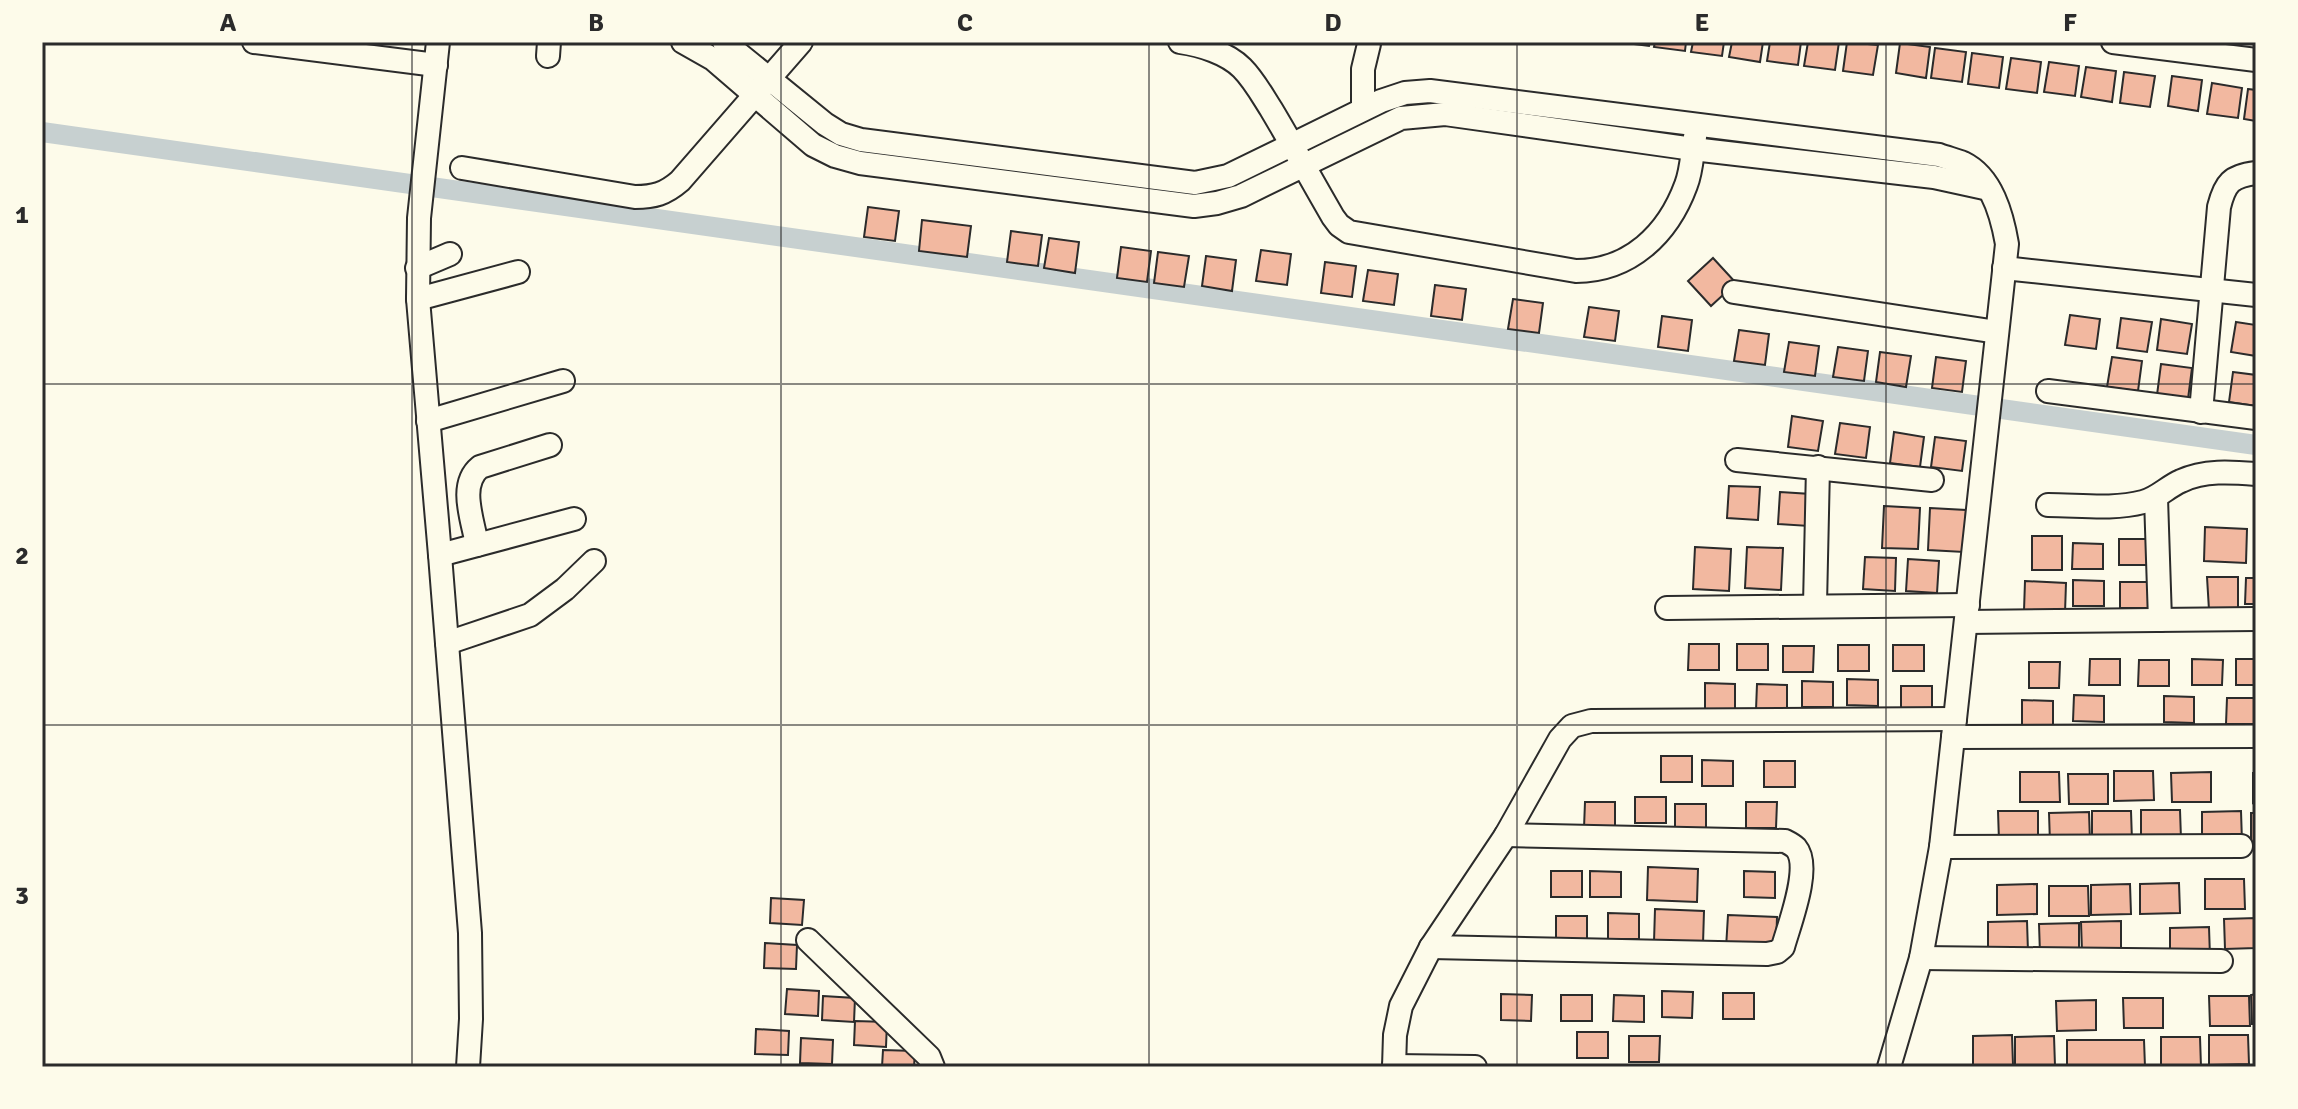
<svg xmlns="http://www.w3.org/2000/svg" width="2298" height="1109" viewBox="0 0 2298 1109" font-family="Signika,sans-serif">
	<rect width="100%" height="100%" fill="#fdfbea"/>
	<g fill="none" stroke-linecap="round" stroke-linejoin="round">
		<!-- canal -->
		<polyline stroke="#c7d0d0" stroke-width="20" points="42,132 2256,445"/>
	</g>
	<!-- building -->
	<g fill="#f2b8a0" stroke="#2b2b2b" stroke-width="2">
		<polygon points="1618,42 1650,42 1649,46"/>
		<polygon points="1655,42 1686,42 1685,51 1654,47"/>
		<polygon points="1693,42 1724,42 1722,56 1691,52"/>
		<polygon points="1732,42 1763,42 1760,62 1729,57"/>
		<polygon points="1770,42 1801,42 1798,65 1767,61"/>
		<polygon points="1808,42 1839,42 1835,70 1804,66"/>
		<polygon points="1847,42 1878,45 1873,75 1843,71"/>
		<polygon points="1900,43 1930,47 1926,78 1896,73"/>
		<polygon points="1935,48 1966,52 1962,82 1931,78"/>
		<polygon points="1972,53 2003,57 1999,88 1968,84"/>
		<polygon points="2011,58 2041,62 2037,93 2006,89"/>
		<polygon points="2049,62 2079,66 2075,96 2044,92"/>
		<polygon points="2086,67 2116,71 2112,102 2081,97"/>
		<polygon points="2124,72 2155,76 2150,107 2120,103"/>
		<polygon points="2172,76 2202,80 2198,111 2168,106"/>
		<polygon points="2212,83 2242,88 2238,118 2207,114"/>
		<polygon points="2248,89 2256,90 2256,121 2244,119"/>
		<polygon points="868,207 899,211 895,241 864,237"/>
		<polygon points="922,220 971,226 967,257 919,251"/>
		<polygon points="1011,231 1042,235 1038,266 1007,262"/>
		<polygon points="1049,238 1079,242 1075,273 1044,268"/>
		<polygon points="1121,247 1151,251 1147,282 1117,278"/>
		<polygon points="1261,250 1291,254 1287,285 1256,281"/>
		<polygon points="1158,252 1189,256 1184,287 1154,283"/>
		<polygon points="1206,256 1236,260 1232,291 1202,286"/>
		<polygon points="1713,258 1736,283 1711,306 1688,281"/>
		<polygon points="1325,262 1356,266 1352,297 1321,293"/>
		<polygon points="1368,270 1398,274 1394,305 1363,301"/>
		<polygon points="1435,285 1466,289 1462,320 1431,316"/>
		<polygon points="1513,299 1543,303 1539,333 1508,329"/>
		<polygon points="1589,307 1619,311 1615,341 1584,337"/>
		<polygon points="2070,315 2100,319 2096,349 2065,345"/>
		<polygon points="1662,316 1692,320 1688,351 1658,347"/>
		<polygon points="2121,318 2152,322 2147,352 2117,348"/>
		<polygon points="2161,319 2192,324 2187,354 2157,350"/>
		<polygon points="2236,322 2256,325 2256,356 2231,352"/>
		<polygon points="1739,330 1769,334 1765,365 1734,361"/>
		<polygon points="1789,342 1819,346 1815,376 1784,372"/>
		<polygon points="1838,347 1868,351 1864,381 1833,377"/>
		<polygon points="1880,352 1911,356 1906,387 1876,382"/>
		<polygon points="1936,357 1966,361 1962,392 1932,388"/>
		<polygon points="2112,357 2142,361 2138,391 2107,387"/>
		<polygon points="2161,364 2192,368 2188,399 2157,395"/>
		<polygon points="2233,372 2256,375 2256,406 2229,402"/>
		<polygon points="1792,416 1823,421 1818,451 1788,447"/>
		<polygon points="1840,423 1870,427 1866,458 1835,454"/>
		<polygon points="1894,432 1924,437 1920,467 1890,463"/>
		<polygon points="1935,437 1966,441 1962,471 1931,467"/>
		<polygon points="1729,486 1760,487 1758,520 1727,518"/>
		<polygon points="1780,492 1811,494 1809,526 1778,524"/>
		<polygon points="1884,506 1920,508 1918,549 1882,548"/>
		<polygon points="1930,508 1966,510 1964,552 1928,550"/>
		<polygon points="2205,527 2247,529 2246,563 2204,561"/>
		<rect x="2032" y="536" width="30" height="34"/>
		<rect x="2119" y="539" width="31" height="26"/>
		<polygon points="2073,543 2103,544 2103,569 2072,569"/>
		<polygon points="1695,547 1731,549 1729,591 1693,589"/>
		<polygon points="1747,547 1783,548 1781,590 1745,588"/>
		<polygon points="1865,557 1896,558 1895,591 1863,589"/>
		<polygon points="1908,559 1939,561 1937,593 1906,591"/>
		<polygon points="2207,577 2238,577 2238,609 2209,610"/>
		<polygon points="2246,578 2256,578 2256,604 2245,604"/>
		<polygon points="2073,580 2104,581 2104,606 2073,606"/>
		<polygon points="2025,581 2066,583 2065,613 2024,611"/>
		<rect x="2120" y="582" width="31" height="26"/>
		<polygon points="1689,644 1719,644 1719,670 1688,670"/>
		<rect x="1737" y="644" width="31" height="26"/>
		<rect x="1838" y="645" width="31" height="26"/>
		<rect x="1893" y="645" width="31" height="26"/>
		<polygon points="1783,646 1814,646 1813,672 1783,672"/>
		<polygon points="2090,659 2120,659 2120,685 2089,685"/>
		<polygon points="2192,659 2223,660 2222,685 2192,685"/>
		<rect x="2236" y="659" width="20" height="26"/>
		<polygon points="2139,660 2169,660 2169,686 2138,686"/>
		<polygon points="2029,662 2060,662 2059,688 2029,688"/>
		<polygon points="1847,679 1878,680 1878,706 1847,705"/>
		<polygon points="1802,681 1833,682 1833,707 1802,707"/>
		<polygon points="1705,683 1735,684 1735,709 1705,709"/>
		<polygon points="1757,684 1787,685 1787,711 1756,710"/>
		<rect x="1901" y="686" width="31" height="26"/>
		<polygon points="2074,695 2104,696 2104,722 2073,721"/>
		<polygon points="2164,696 2194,697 2194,723 2164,722"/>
		<polygon points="2227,698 2256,698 2256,724 2226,724"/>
		<polygon points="2022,700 2053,701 2053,727 2022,726"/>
		<rect x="1661" y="756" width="31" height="26"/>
		<polygon points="1702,760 1733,761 1733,786 1702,786"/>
		<rect x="1764" y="761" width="31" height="26"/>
		<polygon points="2114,771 2153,771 2154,800 2114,801"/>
		<polygon points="2020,772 2059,772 2060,802 2020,802"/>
		<polygon points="2211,772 2211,802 2172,802 2171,773"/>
		<polygon points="2253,773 2256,773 2256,802 2253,803"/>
		<polygon points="2068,774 2108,774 2108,804 2069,804"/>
		<rect x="1635" y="797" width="31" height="26"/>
		<polygon points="1585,802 1615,802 1615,828 1584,828"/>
		<polygon points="1746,802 1777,802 1776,828 1746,828"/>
		<rect x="1675" y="804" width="31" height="26"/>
		<polygon points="2141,810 2180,810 2181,839 2141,840"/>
		<polygon points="1998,811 2038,811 2038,841 1999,841"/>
		<polygon points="2092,811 2131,811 2132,841 2092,841"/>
		<polygon points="2241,811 2242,842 2202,842 2202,812"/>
		<polygon points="2089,812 2090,842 2050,843 2049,813"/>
		<rect x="2251" y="813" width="5" height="30"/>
		<polygon points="1648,867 1698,869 1697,902 1647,900"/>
		<rect x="1551" y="871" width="31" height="26"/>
		<polygon points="1590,871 1621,872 1621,897 1590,897"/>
		<polygon points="1744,871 1775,872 1775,898 1744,897"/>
		<polygon points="2205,879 2244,879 2245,909 2205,909"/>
		<polygon points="2179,883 2180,913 2140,914 2140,884"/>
		<polygon points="2037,884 2037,914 1997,915 1997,885"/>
		<polygon points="2130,884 2131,914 2091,915 2091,885"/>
		<polygon points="2049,886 2088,886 2089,916 2049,916"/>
		<polygon points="771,898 804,900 802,925 770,923"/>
		<polygon points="1655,909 1704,911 1703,944 1654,942"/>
		<polygon points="1608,913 1639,914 1639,939 1608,939"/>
		<polygon points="1728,915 1777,917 1776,950 1726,948"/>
		<rect x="1556" y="916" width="31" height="26"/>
		<polygon points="2256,918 2256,948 2225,949 2224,919"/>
		<polygon points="2027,921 2028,952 1988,952 1988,922"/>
		<polygon points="2121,921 2121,951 2082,952 2081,922"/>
		<polygon points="2079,923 2079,953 2040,954 2039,924"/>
		<polygon points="2209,927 2210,957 2170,957 2170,928"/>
		<polygon points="765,943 797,945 796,969 764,968"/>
		<polygon points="787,989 819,991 818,1016 785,1014"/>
		<polygon points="1662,991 1693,992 1692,1018 1662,1017"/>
		<rect x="1723" y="993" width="31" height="26"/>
		<polygon points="1501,994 1532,995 1531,1021 1501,1020"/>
		<polygon points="2256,994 2256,1024 2252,1024 2251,995"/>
		<rect x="1561" y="995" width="31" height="26"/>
		<polygon points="1614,995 1644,996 1644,1022 1613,1021"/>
		<polygon points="823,996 855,998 854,1022 822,1020"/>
		<polygon points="2209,996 2249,996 2250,1026 2210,1026"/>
		<polygon points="2123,998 2163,998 2163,1028 2124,1028"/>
		<polygon points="2096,1000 2096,1030 2057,1031 2056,1001"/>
		<polygon points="855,1021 887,1022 886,1047 854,1045"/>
		<polygon points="756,1029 789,1031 788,1055 755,1054"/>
		<rect x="1577" y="1032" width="31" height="26"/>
		<polygon points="2012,1035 2013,1065 1973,1066 1973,1036"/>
		<polygon points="2209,1035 2248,1035 2249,1064 2209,1065"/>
		<polygon points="1629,1036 1660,1036 1659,1062 1629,1062"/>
		<polygon points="2054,1036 2055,1066 2015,1066 2015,1037"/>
		<polygon points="2161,1037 2200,1037 2201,1067 2161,1067"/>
		<polygon points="801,1038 833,1040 832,1064 800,1063"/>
		<polygon points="2067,1040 2144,1040 2145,1067 2067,1067"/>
		<polygon points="883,1050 915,1051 914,1067 882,1067"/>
	</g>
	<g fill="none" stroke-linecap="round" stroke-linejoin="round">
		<defs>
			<g id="minor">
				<polyline points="254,42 436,65"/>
				<polyline points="438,42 419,218 418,299 440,555 470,933 471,1019 468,1067"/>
				<polyline points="683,42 713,59 813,145 835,156 860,163 1194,206 1217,203 1241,196 1401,118 1445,114 1693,149 1934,177 1989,189"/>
				<path d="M724,42L825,124L841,134L861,140L1195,183L1228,176L1381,101L1405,93L1430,91L1939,155C1947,158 1956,160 1963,163C1992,177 2002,215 2007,244L1941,847L1921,958L1889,1067"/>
				<path d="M1180,42C1201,45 1227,53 1242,68C1254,80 1262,95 1271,109C1292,144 1312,181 1333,217L1339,225L1349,232L1576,271C1630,271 1668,234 1686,185C1692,170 1692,152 1695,137"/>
				<polyline points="2113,42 2256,60"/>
				<polyline points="548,56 549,42"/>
				<polyline points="1363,109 1363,69 1369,44"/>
				<path d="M462,168L635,197C654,197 665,194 680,181L801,42"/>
				<polyline points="417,268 450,254"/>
				<polyline points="2004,268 2256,295"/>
				<polyline points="1734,292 1997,332"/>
				<polyline points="418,299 518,272"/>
				<polyline points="2048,391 2256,418"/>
				<path d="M2201,412L2219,207C2225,183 2231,176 2256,173"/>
				<polyline points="428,421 563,381"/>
				<polyline points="1737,460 1932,480"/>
				<polyline points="2156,498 2160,620"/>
				<path d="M2048,505C2079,505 2113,510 2143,502C2158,498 2167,487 2181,481C2204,470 2231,472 2256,474"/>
				<path d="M477,545C473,520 458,485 480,467L550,445"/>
				<polyline points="440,555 574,519"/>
				<polyline points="1815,605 1818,467"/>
				<polyline points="1667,608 1968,605"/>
				<polyline points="1966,622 2256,619"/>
				<polyline points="447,643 530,615 565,589 594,561"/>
				<polyline points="1953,737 2256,736"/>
				<polyline points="1941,847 2241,846"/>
				<polyline points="808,940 929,1057 933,1067"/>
				<path d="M1431,947L1767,954L1777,952L1783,947C1789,925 1812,867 1796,848C1793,845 1789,843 1785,841L1506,835"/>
				<polyline points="1921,958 2221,961"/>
				<polyline points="1394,1066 1475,1067"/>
				<polyline points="1394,1067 1395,1035 1401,1006 1431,947 1506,835 1560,739 1572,726 1591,721 1955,719"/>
			</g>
		</defs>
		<!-- minor casing -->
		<use href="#minor" stroke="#2b2b2b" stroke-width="26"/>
		<!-- minor -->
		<use href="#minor" stroke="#fdfbea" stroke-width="22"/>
	</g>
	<!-- grid -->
	<path fill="none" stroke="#2b2b2b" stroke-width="2" stroke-opacity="0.55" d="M412,42V1067M781,42V1067M1149,42V1067M1517,42V1067M1886,42V1067M42,384H2256M42,725H2256"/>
	<!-- border -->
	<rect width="2298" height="1109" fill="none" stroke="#fdfbea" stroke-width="88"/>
	<rect x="44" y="44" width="2210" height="1021" fill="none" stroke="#2b2b2b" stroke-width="3"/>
	<g font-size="26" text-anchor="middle" font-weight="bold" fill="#2b2b2b">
		<text x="228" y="31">A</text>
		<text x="596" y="31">B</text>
		<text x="965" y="31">C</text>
		<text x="1333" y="31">D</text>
		<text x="1702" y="31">E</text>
		<text x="2070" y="31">F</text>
		<text x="22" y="223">1</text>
		<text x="22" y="564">2</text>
		<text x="22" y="904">3</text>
	</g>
</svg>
